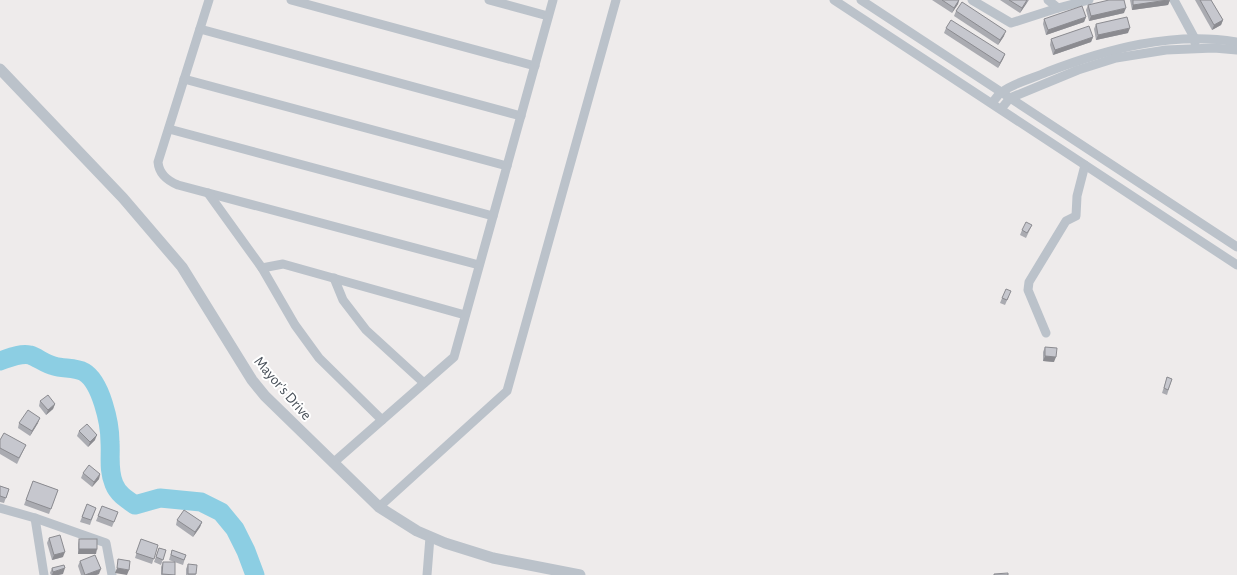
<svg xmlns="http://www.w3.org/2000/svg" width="1237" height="575" viewBox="0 0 1237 575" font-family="'Alegreya Sans',sans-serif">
	<rect width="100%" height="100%" fill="#eeebeb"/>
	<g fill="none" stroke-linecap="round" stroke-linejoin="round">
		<!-- river -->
		<path stroke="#8ccee3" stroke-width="19" d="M0,361C9,358 20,353 30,355C37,357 45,364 54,366C63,369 75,367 84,372C101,382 110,423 110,442C111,456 108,470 114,484C118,494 126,499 135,505L160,498L201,502L221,512L235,529L246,551L255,575"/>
		<!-- minor -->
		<g stroke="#bbc2ca" stroke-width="9">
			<path d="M209,0L158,162C159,174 168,181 178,185L479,265"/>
			<polyline points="291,0 535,66"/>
			<polyline points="489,0 548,16"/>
			<polyline points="834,0 1237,265"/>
			<polyline points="861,0 1237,247"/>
			<polyline points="972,0 1011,23 1058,8 1089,0"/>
			<polyline points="1048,0 1058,8"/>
			<polyline points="1174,0 1195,39 1195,43"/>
			<polyline points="200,29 521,116"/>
			<polyline points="184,79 507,166"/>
			<path d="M992,103C995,100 998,94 1002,92C1013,83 1034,78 1047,72C1107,49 1172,31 1237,42"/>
			<polyline points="1001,109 1010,98 1078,70 1116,58 1166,50 1214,48 1237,50"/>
			<polyline points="169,129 493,216"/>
			<polyline points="208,193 262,268 295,325 319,358 382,420"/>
			<polyline points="262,268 283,264 465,315"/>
			<polyline points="334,278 343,300 366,330 424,383"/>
			<polyline points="1046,333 1028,290 1029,282 1066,221 1076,216 1077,196 1085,165"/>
			<polyline points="333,463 454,357 553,0"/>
			<polyline points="379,507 507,391 616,0"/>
			<polyline points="0,508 35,518 106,543 112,575"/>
			<polyline points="35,518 44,575"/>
			<polyline points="427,575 430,537"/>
		</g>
		<!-- tertiary -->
		<polyline stroke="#bbc2ca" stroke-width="11" points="0,69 123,198 182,267 252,380 265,396 379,507 417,531 445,543 493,558 580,575"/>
	</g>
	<!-- wall -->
	<g fill="#aaabb1">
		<polygon points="932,0 959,0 958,4 952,13"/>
		<polygon points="1000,0 1029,0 1020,13"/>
		<polygon points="1130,0 1170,0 1168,5 1132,10"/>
		<polygon points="1195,0 1211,0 1223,20 1221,25 1212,30"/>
		<polygon points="1088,5 1124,13 1089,21 1086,10"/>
		<polygon points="956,11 1004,36 998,45 954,16"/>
		<polygon points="1086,17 1084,22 1046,35 1043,24 1044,19"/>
		<polygon points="1096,24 1128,33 1096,40 1094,29"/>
		<polygon points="946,28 1005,54 1003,59 998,68 944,33"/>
		<polygon points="1093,37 1091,42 1053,55 1050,45 1051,39"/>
		<polygon points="1032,225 1026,238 1020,235 1022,230"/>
		<polygon points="1009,296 1005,305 1000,303 1002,298"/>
		<polygon points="1045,347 1054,362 1043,361 1043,352"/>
		<polygon points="1167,377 1172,379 1167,395 1162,393"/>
		<polygon points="40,401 55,404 53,409 46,415 39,406"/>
		<polygon points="19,423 38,423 30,436 18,428"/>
		<polygon points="79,431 95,440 88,447 77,436"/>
		<polygon points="0,440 26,445 17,464 0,454"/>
		<polygon points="83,473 100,474 99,479 92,487 81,478"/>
		<polygon points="33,481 58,490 49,514 24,505"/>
		<polygon points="0,486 9,489 4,503 0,502"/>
		<polygon points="87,504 96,508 90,525 80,522"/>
		<polygon points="102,506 118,512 112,527 96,521"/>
		<polygon points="177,520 202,522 200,527 193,537 176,525"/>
		<polygon points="49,538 63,557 52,560 47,543"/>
		<polygon points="79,539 96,554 78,554 78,544"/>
		<polygon points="141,539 158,545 152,564 135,558"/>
		<polygon points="159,548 166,550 161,565 154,562"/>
		<polygon points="172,550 186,555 183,565 169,560"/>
		<polygon points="80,561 99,574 96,575 81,575 78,566"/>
		<polygon points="163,562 175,575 161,575 161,567"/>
		<polygon points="188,564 196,575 186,575 186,569"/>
		<polygon points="52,568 63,574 58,575 51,575 50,573"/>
	</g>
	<!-- shaded-wall -->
	<g fill="#8b8b90">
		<polygon points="959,0 958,4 952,13 954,8"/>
		<polygon points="1028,0 1026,4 1020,13 1022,8"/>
		<polygon points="1170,0 1168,5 1132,10 1133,5"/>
		<polygon points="1126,8 1124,13 1089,21 1091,16"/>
		<polygon points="1086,17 1084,22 1046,35 1048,30"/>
		<polygon points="1223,20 1221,25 1212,30 1214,25"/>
		<polygon points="1130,28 1128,33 1096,40 1098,35"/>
		<polygon points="1006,31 1004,36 998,45 1000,40"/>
		<polygon points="1093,37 1091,42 1053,55 1055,50"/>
		<polygon points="1005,54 1003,59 998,68 1000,63"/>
		<polygon points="1045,356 1056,357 1054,362 1043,361"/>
		<polygon points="55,404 53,409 46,415 48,410"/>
		<polygon points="40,418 38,423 30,436 32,431"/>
		<polygon points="97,435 95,440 88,447 90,442"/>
		<polygon points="100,474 99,479 92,487 94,482"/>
		<polygon points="202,522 200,527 193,537 195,532"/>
		<polygon points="79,549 97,549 96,554 78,554"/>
		<polygon points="65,552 63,557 52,560 54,555"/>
		<polygon points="65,568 63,574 58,575 52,575 53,572"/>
		<polygon points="117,568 129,570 127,575 115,573"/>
		<polygon points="101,569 99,574 96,575 85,575"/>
	</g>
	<!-- building -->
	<g fill="#c6c7ce" stroke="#8b8b90">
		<polygon points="942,0 959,0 954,8"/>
		<polygon points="1009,0 1027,0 1022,8"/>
		<polygon points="1109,0 1124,0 1126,8 1091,16 1088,5"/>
		<polygon points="1133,0 1168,0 1133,5"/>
		<polygon points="1200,0 1211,0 1223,20 1214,25"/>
		<polygon points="962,2 1006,31 1000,40 956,11"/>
		<polygon points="1082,6 1086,17 1048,30 1044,19"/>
		<polygon points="1127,17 1130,28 1098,35 1096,24"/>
		<polygon points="951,20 1005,54 1000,63 946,28"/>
		<polygon points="1089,26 1093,37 1055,50 1051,39"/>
		<polygon points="1026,222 1032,225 1027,233 1022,230"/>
		<polygon points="1006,289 1011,291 1007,300 1002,298"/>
		<polygon points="1045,347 1057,348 1056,357 1045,356"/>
		<polygon points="1167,377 1172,379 1168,390 1164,388"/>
		<polygon points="48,395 55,404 48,410 40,401"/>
		<polygon points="28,410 40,418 32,431 19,423"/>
		<polygon points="87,424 97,435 90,442 79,431"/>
		<polygon points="4,433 26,445 19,458 0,448 0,440"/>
		<polygon points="89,465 100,474 94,482 83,473"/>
		<polygon points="33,481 58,490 51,509 26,500"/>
		<polygon points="0,486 9,489 6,498 0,496"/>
		<polygon points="87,504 96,508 91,520 82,517"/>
		<polygon points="102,506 118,512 114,522 98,516"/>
		<polygon points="184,510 202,522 195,532 177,520"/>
		<polygon points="60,535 65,552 54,555 49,538"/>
		<rect x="79" y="539" width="18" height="10"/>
		<polygon points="141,539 158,545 154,559 136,553"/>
		<polygon points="159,548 166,550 163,560 156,557"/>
		<polygon points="172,550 186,555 184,560 171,555"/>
		<polygon points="95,555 101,569 85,575 80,561"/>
		<polygon points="118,559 130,561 129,570 117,568"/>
		<polygon points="163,562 175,562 175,575 162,574"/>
		<polygon points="188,564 197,565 196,574 188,574"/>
		<polygon points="64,565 65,568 53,572 52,568"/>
		<polygon points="1008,573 1008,575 994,575 994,574"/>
	</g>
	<g text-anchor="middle" stroke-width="4" stroke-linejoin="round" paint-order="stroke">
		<!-- street labels -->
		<g font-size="15" fill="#464e57" stroke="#fff">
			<text transform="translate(283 388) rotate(49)" y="5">Mayor's Drive</text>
		</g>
	</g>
</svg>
